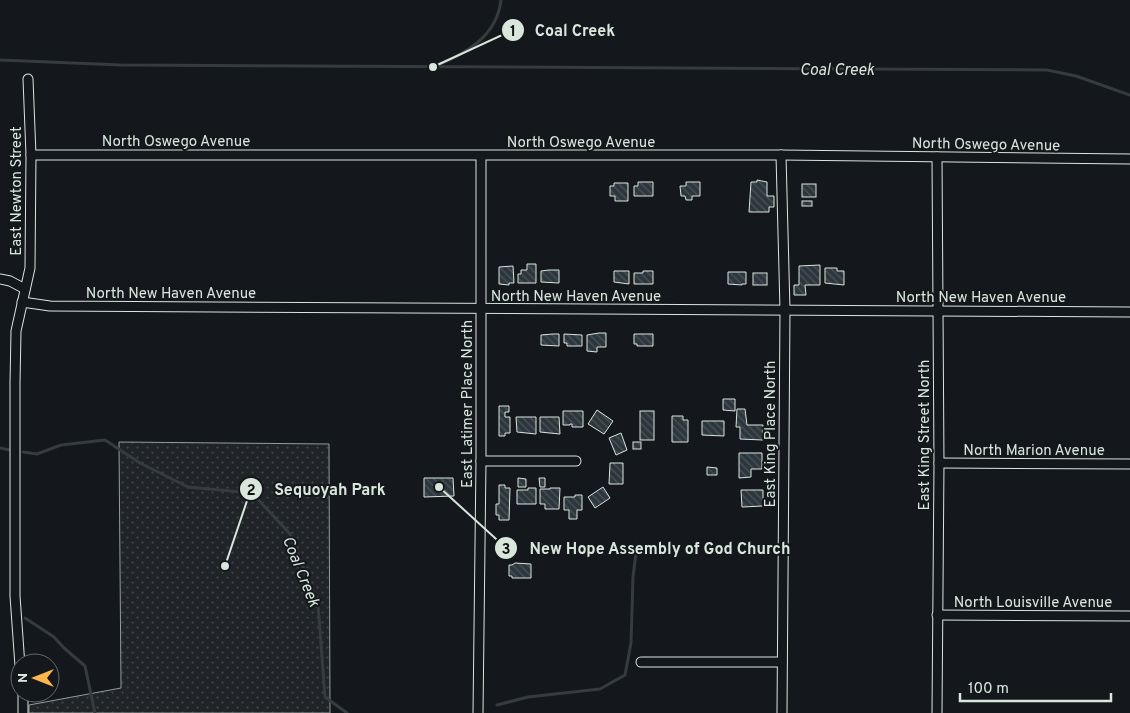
<svg xmlns="http://www.w3.org/2000/svg" width="1130" height="713" viewBox="0 0 1130 713" font-family="Overpass,sans-serif">
	<defs>
		<pattern id="park-dots" width="8" height="8" patternUnits="userSpaceOnUse" patternTransform="scale(1.25)"><rect width="8" height="8" fill="#202428"/><path d="M2 2h.1M6 6h.1" fill="none" stroke="#404447" stroke-width="1.8" stroke-linecap="round"/></pattern>
		<pattern id="building-back-hatch" width="6" height="6" patternUnits="userSpaceOnUse" patternTransform="scale(1.25)"><rect width="6" height="6" fill="#2c363c"/><path d="M-1 5l2 2M0 0l6 6M5-1l2 2" fill="none" stroke="#4a5358"/></pattern>
	</defs>
	<rect width="100%" height="100%" fill="#14181c"/>
	<!-- park -->
	<polygon fill="url(#park-dots)" stroke="#939e99" points="119,442 329,444 330,713 29,713 29,705 121,688"/>
	<g fill="none" stroke-linecap="round" stroke-linejoin="round">
		<!-- stream -->
		<g stroke="#363b3e" stroke-width="3">
			<polyline points="0,60 121,65 1047,70 1076,76 1130,95"/>
			<path d="M435,66C466,54 497,36 501,0"/>
			<polyline points="0,448 10,450"/>
			<polyline points="23,452 37,454 61,445 105,440 140,463 188,487 252,493 290,534 318,605 325,697 347,713"/>
			<polyline points="25,618 54,637 64,648 85,666 95,713"/>
			<polyline points="497,705 528,697 600,689 625,675 631,643 633,577 637,545"/>
		</g>
	</g>
	<!-- building -->
	<g fill="url(#building-back-hatch)" stroke="#d8e6dc">
		<polygon points="757,180 767,182 767,196 774,196 774,207 769,207 769,212 749,212 751,182 757,182"/>
		<polygon points="638,182 653,182 653,196 634,196 634,186 638,186"/>
		<polygon points="686,182 700,182 700,196 692,196 692,200 686,200 685,196 681,196 680,186 686,186"/>
		<polygon points="614,183 628,183 628,201 615,201 615,196 610,196 610,186 614,186"/>
		<rect x="802" y="184" width="14" height="13"/>
		<rect x="802" y="201" width="10" height="5"/>
		<polygon points="527,264 536,264 536,283 518,283 518,274 521,274 521,270 527,270"/>
		<polygon points="820,265 820,285 805,285 806,295 794,295 794,285 799,285 799,266"/>
		<polygon points="513,266 514,283 509,283 509,285 499,284 499,267"/>
		<polygon points="825,268 837,268 837,271 844,271 844,285 825,283"/>
		<polygon points="549,270 559,270 559,283 541,282 541,271"/>
		<polygon points="614,271 629,271 629,284 614,282"/>
		<polygon points="643,271 653,271 653,284 634,284 634,273 643,273"/>
		<polygon points="728,272 746,272 746,284 742,284 742,285 728,284"/>
		<rect x="753" y="273" width="14" height="12"/>
		<polygon points="599,333 606,333 606,347 597,347 597,352 587,351 587,335"/>
		<polygon points="553,334 559,334 559,346 541,345 541,335"/>
		<polygon points="564,334 582,335 582,346 567,346 567,343 564,343"/>
		<polygon points="634,334 653,334 653,346 637,346 637,344 634,344"/>
		<polygon points="723,399 735,399 735,411 723,410"/>
		<polygon points="499,406 509,406 509,412 505,412 505,417 510,417 510,433 505,433 505,436 499,436"/>
		<polygon points="737,409 745,409 747,425 763,425 763,440 740,439 740,427 736,427"/>
		<polygon points="597,410 613,421 604,434 588,424"/>
		<polygon points="563,411 583,411 583,427 572,427 572,424 570,424 570,425 563,425"/>
		<rect x="640" y="411" width="14" height="29"/>
		<polygon points="672,416 683,416 683,420 688,420 688,442 672,442"/>
		<polygon points="516,417 536,417 536,434 517,432"/>
		<polygon points="540,417 559,417 560,434 540,432"/>
		<polygon points="702,421 724,421 724,436 702,435"/>
		<polygon points="621,433 627,450 616,455 609,438"/>
		<rect x="633" y="442" width="8" height="7"/>
		<polygon points="739,453 762,453 762,469 751,469 751,477 739,478"/>
		<polygon points="610,463 623,463 623,484 609,484"/>
		<polygon points="707,467 717,468 717,475 707,475"/>
		<polygon points="424,478 453,478 454,496 424,497"/>
		<polygon points="518,478 526,479 526,487 518,487"/>
		<polygon points="539,478 545,478 545,487 540,487"/>
		<polygon points="499,485 505,485 505,488 510,488 509,520 499,520 499,515 496,515 496,504 499,504"/>
		<polygon points="603,487 610,498 595,508 588,497"/>
		<polygon points="528,488 536,488 536,504 517,504 517,490 528,490"/>
		<polygon points="550,488 560,488 559,509 545,509 545,504 540,504 540,489 550,489"/>
		<polygon points="741,490 763,490 763,506 742,507"/>
		<polygon points="575,495 582,495 582,510 577,510 577,519 569,519 569,510 564,510 564,497 575,497"/>
		<polygon points="532,542 541,543 541,553 532,553"/>
		<polygon points="515,563 531,564 531,578 512,578 512,576 509,576 509,565 512,565"/>
	</g>
	<g fill="none" stroke-linecap="round" stroke-linejoin="round">
		<defs>
			<g id="minor">
				<polyline points="31,155 781,155 1130,159"/>
				<polyline points="781,155 785,310 782,713"/>
				<polyline points="937,157 939,463 937,713"/>
				<polyline points="0,279 10,281 25,289"/>
				<polyline points="22,302 50,306 1130,312"/>
				<polyline points="481,461 576,461"/>
				<polyline points="939,463 1130,464"/>
				<polyline points="937,615 1130,616"/>
				<polyline points="641,662 782,662"/>
				<polyline points="20,666 15,596 15,383 16,331 30,268 31,155 28,79"/>
				<polyline points="23,693 23,713"/>
				<polyline points="478,713 481,461 481,156"/>
			</g>
		</defs>
		<!-- minor casing -->
		<use href="#minor" stroke="#d8e6dc" stroke-width="11"/>
		<!-- minor -->
		<use href="#minor" stroke="#14181c" stroke-width="9"/>
	</g>
	<g text-anchor="middle" stroke-width="4" stroke-linejoin="round" paint-order="stroke">
		<!-- street labels -->
		<g font-size="15" fill="#d8e6dc" stroke="#14181c">
			<text x="176" y="146">North Oswego Avenue</text>
			<text x="581" y="147">North Oswego Avenue</text>
			<text transform="translate(986 144) rotate(1)" y="5">North Oswego Avenue</text>
			<text transform="translate(16 191) rotate(-90)" y="5">East Newton Street</text>
			<text x="171" y="298">North New Haven Avenue</text>
			<text x="576" y="301">North New Haven Avenue</text>
			<text x="981" y="302">North New Haven Avenue</text>
			<text transform="translate(467 404) rotate(-90)" y="5">East Latimer Place North</text>
			<text transform="translate(770 434) rotate(-90)" y="5">East King Place North</text>
			<text transform="translate(924 435) rotate(-90)" y="5">East King Street North</text>
			<text x="1034" y="455">North Marion Avenue</text>
			<text x="1033" y="607">North Louisville Avenue</text>
		</g>
		<!-- water labels -->
		<g font-size="16" font-style="italic" fill="#d8e6dc" stroke="#14181c">
			<text x="837" y="75">Coal Creek</text>
			<text transform="translate(302 571) rotate(68)" y="6">Coal Creek</text>
		</g>
	</g>
	<!-- callouts -->
	<path fill="none" stroke="#d8e6dc" stroke-width="2" d="M433 67L513 30M225 566L251 489M439 487L506 548"/>
	<g fill="#d8e6dc" stroke="#14181c" stroke-width="2">
		<circle cx="433" cy="67" r="5"/>
		<circle cx="225" cy="566" r="5"/>
		<circle cx="439" cy="487" r="5"/>
		<circle cx="513" cy="30" r="12"/>
		<circle cx="251" cy="489" r="12"/>
		<circle cx="506" cy="548" r="12"/>
	</g>
	<g font-size="15" text-anchor="middle" font-weight="bold" fill="#111">
		<text x="513" y="36">1</text>
		<text x="251" y="495">2</text>
		<text x="506" y="554">3</text>
	</g>
	<g font-size="16" text-anchor="middle" font-weight="bold" fill="#d8e6dc" stroke="#14181c" stroke-width="4" stroke-linejoin="round" paint-order="stroke">
		<text x="575" y="36">Coal Creek</text>
		<text x="330" y="495">Sequoyah Park</text>
		<text x="660" y="554">New Hope Assembly of God Church</text>
	</g>
	<!-- north arrow -->
	<g transform="translate(35 678) rotate(270)"><circle r="24" fill="#14181c" stroke="#626a69"/>
	<path d="M0-4L9 19L0 12L-9 19Z" fill="#ffb74d"/>
	<text y="-8" font-size="14" font-weight="bold" text-anchor="middle" fill="#d8e6dc">N</text>
	</g>
	<!-- scale -->
	<path d="M960 693v8h151v-8" fill="none" stroke="#d8e6dc" stroke-width="2.5"/>
	<text x="968" y="693" font-size="15" fill="#d8e6dc" stroke="#14181c" stroke-width="4" paint-order="stroke">100 m</text>
</svg>
